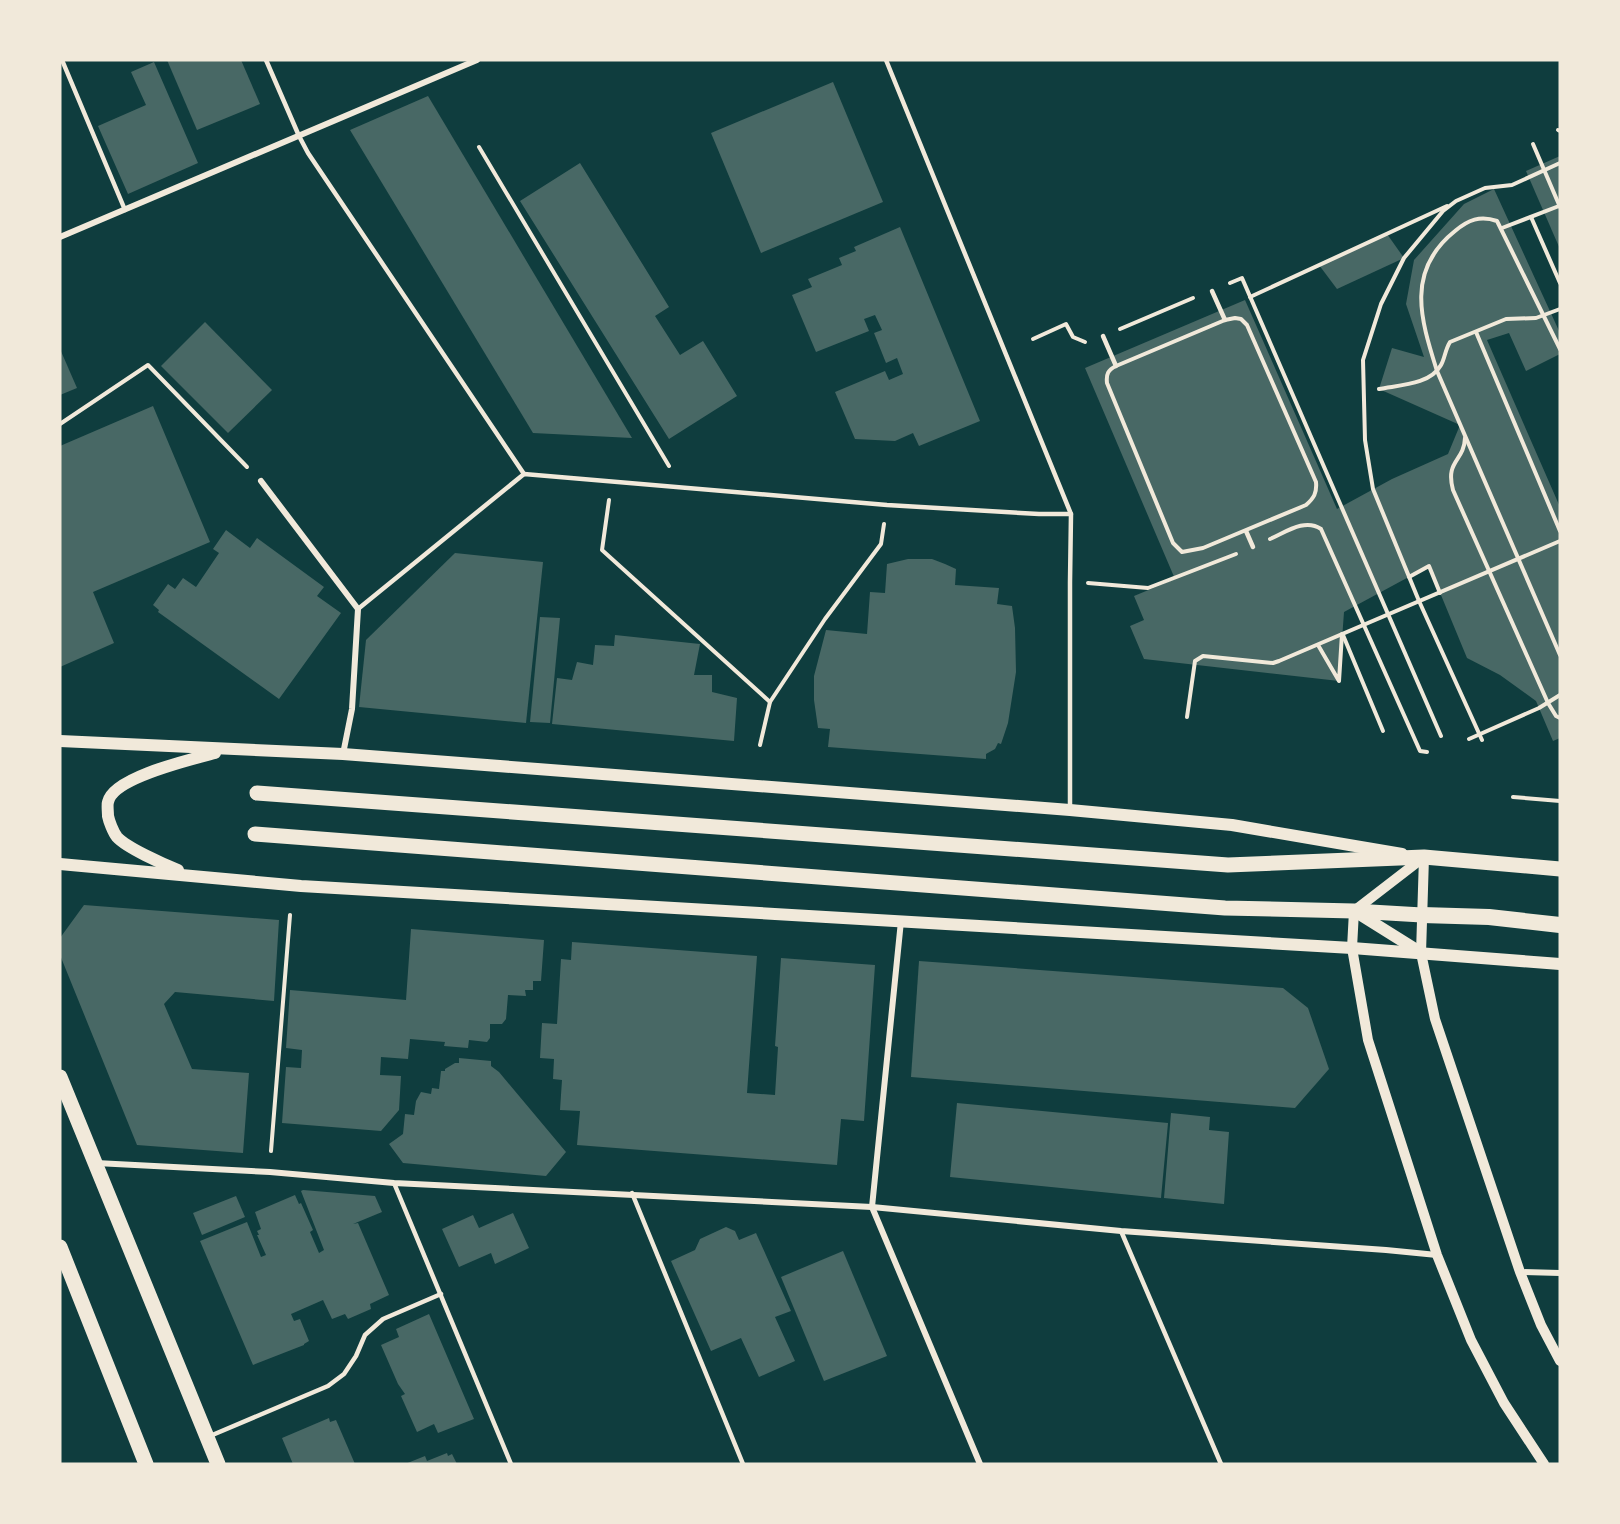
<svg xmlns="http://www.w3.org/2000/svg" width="1620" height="1524" viewBox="0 0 1620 1524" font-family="Cabin,sans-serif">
	<rect width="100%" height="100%" fill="#0f3d3e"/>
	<!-- building -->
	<g fill="#486865">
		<polygon points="167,60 241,60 260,104 197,130"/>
		<polygon points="154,62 198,163 128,194 98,126 146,105 131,72"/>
		<polygon points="833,82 883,202 761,253 711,133"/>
		<polygon points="428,96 632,438 533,433 350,130"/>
		<polygon points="1560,156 1560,249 1526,171"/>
		<polygon points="580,163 669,307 655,316 680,355 703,341 737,396 669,439 520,201"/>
		<polygon points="1494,189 1560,333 1560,354 1526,371 1509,333 1487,340 1560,507 1560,738 1553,741 1536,701 1500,675 1467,658 1429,566 1344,612 1339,681 1144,659 1130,626 1144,620 1134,596 1175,579 1085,368 1245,300 1337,509 1392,479 1448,454 1460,425 1379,389 1392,348 1424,357 1406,304 1414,260 1464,204"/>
		<polygon points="900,227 980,421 919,446 913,433 895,441 855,439 835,392 885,371 889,380 903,374 897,358 886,363 874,333 882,330 875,315 864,319 869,331 816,352 792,295 812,287 808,279 842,265 839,258 856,251 854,247"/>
		<polygon points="1387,234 1404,258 1337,289 1319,265"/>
		<polygon points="205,322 272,390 228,433 161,366"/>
		<polygon points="60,349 77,388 60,395"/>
		<polygon points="153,406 210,542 93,592 114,643 60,667 60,446"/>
		<polygon points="226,530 250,548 257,538 324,587 317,596 341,613 279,699 158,612 159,610 153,605 168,584 175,589 183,578 196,587 219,553 213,549"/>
		<polygon points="455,553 543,562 526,723 359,707 366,640"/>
		<polygon points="908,559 932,559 945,564 956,569 955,585 999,588 997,604 1012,606 1015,628 1016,672 1008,723 1001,744 998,743 995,749 986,754 986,759 828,747 830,729 818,728 814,700 814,676 826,630 867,634 870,592 885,593 887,564"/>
		<polygon points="540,617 560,618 550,723 530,722"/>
		<polygon points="615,635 700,644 694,675 712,675 712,692 737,698 734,741 552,724 557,678 572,680 577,662 593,665 595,645 614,646"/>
		<polygon points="84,905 279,920 274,1001 175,992 164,1004 192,1069 249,1073 243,1153 137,1145 60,955 60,938"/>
		<polygon points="411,929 544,940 541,981 533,981 533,990 525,990 526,996 508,995 506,1019 502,1024 490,1024 490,1038 487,1042 469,1040 468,1048 444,1046 445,1042 410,1039 408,1059 381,1057 380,1075 401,1076 399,1110 381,1131 282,1123 286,1067 301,1068 302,1050 286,1048 290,990 406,1000"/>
		<polygon points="572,942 757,956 747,1093 775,1095 778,1047 775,1046 781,958 875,965 864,1121 841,1119 837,1165 577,1145 580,1111 560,1110 562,1080 553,1079 554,1059 540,1058 542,1023 557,1024 561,959 571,960"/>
		<polygon points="919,961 1283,988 1308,1008 1329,1069 1295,1108 911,1077"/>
		<polygon points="459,1058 491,1061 491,1066 499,1072 566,1152 546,1176 403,1163 389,1144 403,1134 405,1114 414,1115 416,1101 421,1092 431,1094 432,1088 439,1089 441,1071 445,1071 445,1069 455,1063 459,1063"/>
		<polygon points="957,1103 1168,1123 1161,1198 950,1177"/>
		<polygon points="1171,1113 1210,1117 1209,1130 1229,1132 1224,1204 1164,1198"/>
		<polygon points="303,1190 375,1196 382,1212 353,1224 358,1223 389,1295 370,1304 371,1309 348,1319 345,1314 332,1319 323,1300 291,1314 294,1321 300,1319 309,1341 304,1344 304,1345 253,1365 200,1241 247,1222 261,1257 266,1255 257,1235 259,1235 257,1231 261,1229 255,1212 295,1195 299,1204 301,1203 313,1230 310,1232 319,1253 324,1250 301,1191"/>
		<polygon points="236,1196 245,1217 202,1235 193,1213"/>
		<polygon points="513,1213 529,1248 495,1264 491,1253 459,1267 442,1229 473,1215 479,1228"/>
		<polygon points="726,1227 735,1231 739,1240 756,1233 791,1311 775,1317 795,1361 759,1377 741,1338 711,1351 671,1261 695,1250 700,1239"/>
		<polygon points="843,1251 887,1356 824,1381 781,1277"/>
		<polygon points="429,1314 474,1419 438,1433 434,1424 417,1432 401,1396 405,1394 398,1384 381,1345 399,1337 396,1329"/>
		<polygon points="329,1418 330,1422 336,1420 355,1464 293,1464 282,1438"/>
		<polygon points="447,1453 448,1456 452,1454 457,1464 405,1464 425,1456 427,1461"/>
	</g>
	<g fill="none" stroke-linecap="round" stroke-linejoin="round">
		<!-- path -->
		<g stroke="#f1e9da" stroke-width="4">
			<polyline points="1558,130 1560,131"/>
			<polyline points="1533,144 1560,207"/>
			<polyline points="479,147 669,466"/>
			<polyline points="1531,217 1560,283"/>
			<polyline points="1502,228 1559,206"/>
			<polyline points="1230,283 1242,278 1441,736"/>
			<polyline points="1250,297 1447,206"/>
			<path d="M1235,318L1241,319L1247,325L1316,482C1317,493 1314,498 1306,505L1203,548L1182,552L1173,543L1107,383C1106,374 1108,370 1116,366L1225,320Z"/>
			<polyline points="1120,329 1193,298"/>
			<polyline points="1476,332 1560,531"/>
			<polyline points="1033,339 1066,324 1073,337 1085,342"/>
			<path d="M1560,349L1497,221C1480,215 1468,220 1455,231C1405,271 1421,320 1437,371L1560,655"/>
			<path d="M1379,389C1399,385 1430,385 1441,365C1445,358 1445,350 1450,342L1506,319L1536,318L1560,309"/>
			<polyline points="60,424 148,365 247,467"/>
			<path d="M1465,438C1464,462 1445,460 1453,490L1548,703L1556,716L1560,718"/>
			<polyline points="609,500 602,550 770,702"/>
			<path d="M1270,539C1286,532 1305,518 1321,529L1412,733L1420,751L1427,752"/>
			<polyline points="1409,577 1429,566 1440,593"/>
			<polyline points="1088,583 1148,588 1236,554"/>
			<polyline points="1343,635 1383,731"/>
			<polyline points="1318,645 1339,681 1342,634"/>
			<polyline points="1187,717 1195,661 1203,656 1273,663 1279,661 1560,541"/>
			<polyline points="1469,739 1539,708 1560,695"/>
			<polyline points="1482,740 1419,601 1373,489 1365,440 1363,360 1381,304 1404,258 1443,211 1456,201 1485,188 1512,185 1560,163"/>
			<polyline points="760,745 770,702 825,619 881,544 884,524"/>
			<polyline points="1513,797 1560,801"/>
			<polyline points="271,1151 290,915"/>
		</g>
		<!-- service -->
		<g stroke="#f1e9da" stroke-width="4.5">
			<polyline points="62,60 125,210"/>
			<polyline points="266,60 299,136 308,153 524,474"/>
			<polyline points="886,60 1071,514 1070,582 1070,810"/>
			<polyline points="1212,291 1225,320"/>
			<polyline points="1103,336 1116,366"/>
			<polyline points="1246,531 1253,547"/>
			<polyline points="358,609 524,474 887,505 1039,514 1071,514"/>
			<polyline points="394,1183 511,1464"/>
			<polyline points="632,1193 743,1464"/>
			<polyline points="1121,1231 1221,1464"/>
			<polyline points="210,1436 328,1386 344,1374 356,1356 365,1335 383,1319 441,1294"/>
		</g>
		<!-- minor -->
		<g stroke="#f1e9da" stroke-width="6">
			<polyline points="60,237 477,60"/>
			<polyline points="261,481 358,609 352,709 343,754"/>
			<polyline points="901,921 872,1207 980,1464"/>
			<polyline points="96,1163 270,1172 394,1183 872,1207 1121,1231 1386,1250 1437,1255"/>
			<polyline points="1520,1272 1560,1273"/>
		</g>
		<!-- tertiary -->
		<g stroke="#f1e9da" stroke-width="10">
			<polyline points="1424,857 1354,911 1352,948 1368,1040 1437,1255 1471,1340 1504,1403 1544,1464"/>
			<polyline points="1424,857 1421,953 1435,1019 1520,1272 1541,1325 1560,1361"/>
		</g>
		<!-- secondary -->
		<g stroke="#f1e9da" stroke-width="12">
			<polyline points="60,741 343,754 1070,810 1232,825 1402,854"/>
			<polyline points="60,864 301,886 1352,948 1560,964"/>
			<path d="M178,870C163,864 127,848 117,837C113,832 109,821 108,816C108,812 107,805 108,802C113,777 193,759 215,753"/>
			<polyline points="1356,912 1420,952"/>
		</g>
		<!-- primary -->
		<g stroke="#f1e9da" stroke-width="15">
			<polyline points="257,793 1228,865 1424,857 1560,869"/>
			<polyline points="255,834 1225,908 1354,911 1422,915"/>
			<polyline points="60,1077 218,1464"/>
			<polyline points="60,1247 146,1464"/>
		</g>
		<!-- trunk -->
		<polyline stroke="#f1e9da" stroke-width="16" points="1422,915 1489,917 1560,925"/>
	</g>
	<!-- border -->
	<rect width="1620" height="1524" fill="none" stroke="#f1e9da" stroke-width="123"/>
</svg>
